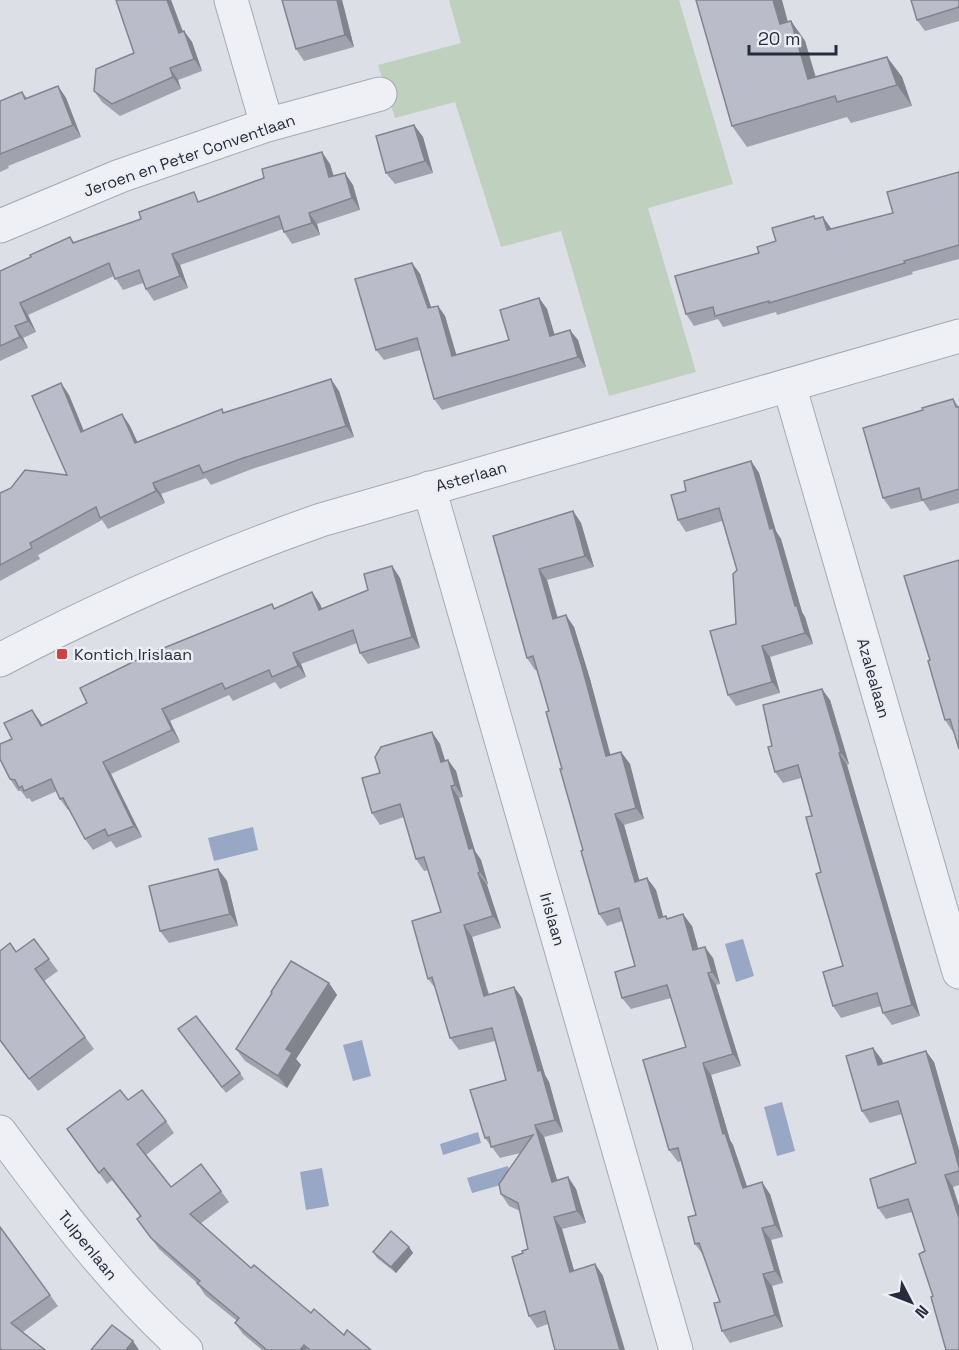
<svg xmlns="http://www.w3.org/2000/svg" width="959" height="1350" viewBox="0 0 959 1350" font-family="'Space Grotesk',sans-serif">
	<rect width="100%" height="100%" fill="#dddfe6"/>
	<!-- green -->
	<polygon fill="#c0d0be" points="449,0 679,0 733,184 648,208 696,372 609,396 561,231 501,247 455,102 395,118 378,65 461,43"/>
	<!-- water -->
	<g fill="#98a7c6">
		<polygon points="253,827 258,850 214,861 208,838"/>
		<polygon points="743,939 754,976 736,982 725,944"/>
		<polygon points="362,1040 371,1076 353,1081 343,1045"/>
		<polygon points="782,1102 795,1151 777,1156 764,1107"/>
		<polygon points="478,1132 481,1143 443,1155 440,1144"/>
		<polygon points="508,1166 512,1182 472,1193 467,1178"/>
		<polygon points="322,1168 329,1206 306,1210 300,1172"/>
	</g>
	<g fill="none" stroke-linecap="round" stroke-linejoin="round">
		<defs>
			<g id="street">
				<polyline points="231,0 267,125"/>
				<polyline points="0,226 120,176 267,125 380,94"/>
				<polyline points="789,385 959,972"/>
				<polyline points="429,488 676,1350"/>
				<path d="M0,660C104,605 210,559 321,520L959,336"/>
				<path d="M0,1132C57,1209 115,1286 186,1350"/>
			</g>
		</defs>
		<!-- street casing -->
		<use href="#street" stroke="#a6a9b3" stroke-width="35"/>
		<!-- street -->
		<use href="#street" stroke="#eff0f5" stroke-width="33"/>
	</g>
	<!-- wall -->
	<g fill="#a0a3ad">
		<polygon points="116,0 171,0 183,31 184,31 192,42 202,71 178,80 181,89 120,116 102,102 94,91 134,53"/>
		<polygon points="342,0 354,47 304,61 296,49"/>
		<polygon points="959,0 959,21 925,31 917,20"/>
		<polygon points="791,21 805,41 816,77 887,57 902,77 912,106 851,123 847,117 747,147 732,126 788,22"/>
		<polygon points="58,86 66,98 81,137 8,166 9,168 0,172 0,101 22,92 27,98"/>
		<polygon points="414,125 423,137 433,173 395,184 386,173"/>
		<polygon points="330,164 334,176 353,185 360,210 317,224 320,235 292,244 284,232 283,229 180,265 188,288 154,301 146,289 143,283 123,290 114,276 28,315 36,332 23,338 28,348 0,361 0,271 31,257 70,237 74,242 200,201"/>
		<polygon points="959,172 959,259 912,272 913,274 777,315 776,312 723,327 718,319 694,326 686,314 759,253 776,241 816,219 832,229 893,213"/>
		<polygon points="412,263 420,274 431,307 438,306 445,316 456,355 509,340 539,298 547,309 554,335 578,340 586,367 442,410 434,399 420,350 384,360 376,350"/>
		<polygon points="61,383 69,395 84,431 122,414 130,426 137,442 222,409 224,413 339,391 354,437 252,469 211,485 206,478 161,494 165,503 108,529 102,520 38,555 40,559 0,581 0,493 67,475"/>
		<polygon points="953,399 959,407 959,503 930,511 923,501 891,509 883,498"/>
		<polygon points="751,461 759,473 776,532 781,539 802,612 805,617 813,644 770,657 780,693 736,706 728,695 736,624 737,570 722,521 686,532 678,520 686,491"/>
		<polygon points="573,511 581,523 594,567 547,580 558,618 574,627 590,679 610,755 621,752 630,764 644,819 624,825 639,880 647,878 656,890 663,917 668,919 692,926 698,948 713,958 720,984 716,985 741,1066 711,1075 730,1140 733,1145 747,1186 770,1194 783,1237 771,1240 783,1283 772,1286 783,1327 730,1343 722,1331 720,1302 703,1255 695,1244 696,1215 681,1161 678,1162 669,1150 686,1047 671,998 631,1009 622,998 635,966 622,921 607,926 599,914 549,711 537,670 535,670 527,658 493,536"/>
		<polygon points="959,560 954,731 953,732 945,720 930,660"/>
		<polygon points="392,566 400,578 420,648 368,664 360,653 357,643 301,664 306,677 280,689 275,682 233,701 229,695 170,721 180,742 111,774 142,837 116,848 111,841 93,850 85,839 70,810 68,810 60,799 57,791 32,802 29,798 27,799 21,791 18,791 10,779 12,739 40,721 42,725 275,608 312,592 320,604 322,609 368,590"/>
		<polygon points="830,700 849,764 847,765 920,1016 892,1025 883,1013 881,1006 841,1018 833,1006 843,966 821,872 812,816 801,778 783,783 775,772 772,746"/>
		<polygon points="432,732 440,744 445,760 456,771 463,797 459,798 475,851 481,860 488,884 487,885 501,928 472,937 489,994 514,987 522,998 545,1075 549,1082 563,1132 544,1137 557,1180 568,1177 576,1189 586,1223 562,1229 574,1271 595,1264 603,1276 548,1324 537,1328 529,1316 523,1253 528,1249 520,1211 509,1206 501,1194 521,1153 500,1158 485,1138 506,1080 495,1041 459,1050 450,1038 436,989 428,979 441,912 428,870 424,871 416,859 404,817 380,825 372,813 380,773"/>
		<polygon points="218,869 227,881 238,926 169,943 160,931"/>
		<polygon points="0,951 16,952 49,959 58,971 44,981 94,1049 38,1091 0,1041"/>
		<polygon points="329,983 337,995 296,1059 301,1065 287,1088 245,1061 236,1049 272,994"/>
		<polygon points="178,1029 240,1073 244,1079 226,1093"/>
		<polygon points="873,1048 882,1060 883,1063 934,1062 959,1150 959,1185 953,1187 933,1296 925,1251 912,1212 886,1219 878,1208 916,1163 902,1114 870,1123 862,1111"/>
		<polygon points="128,1100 166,1121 174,1133 146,1155 171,1187 221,1191 229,1202 200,1224 251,1268 311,1313 344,1335 371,1350 262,1350 243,1334 235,1323 237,1321 205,1295 197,1283 159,1249 137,1219 140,1216 112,1180 107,1184 67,1129"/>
		<polygon points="0,1227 58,1306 23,1332 45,1350 1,1350 0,1349"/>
		<polygon points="409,1247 413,1253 396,1273 377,1258 373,1252"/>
	</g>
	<!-- shaded-wall -->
	<g fill="#82848d">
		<polygon points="167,0 171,0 187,44 179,33"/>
		<polygon points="337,0 342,0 354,47 345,35"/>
		<polygon points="773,0 782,0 794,44 780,24"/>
		<polygon points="791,21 805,41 822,100 808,79"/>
		<polygon points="184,31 192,42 202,71 194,59"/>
		<polygon points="887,57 902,77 912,106 897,85"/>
		<polygon points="170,68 178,80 181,89 173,77"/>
		<polygon points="58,86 66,98 81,137 73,125"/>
		<polygon points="414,125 423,137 433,173 425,161"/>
		<polygon points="322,152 330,164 337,189 329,177"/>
		<polygon points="345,173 353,185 360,210 352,198"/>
		<polygon points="309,213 317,224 320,235 312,223"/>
		<polygon points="823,217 831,228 835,242 827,230"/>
		<polygon points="172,254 180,265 188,288 180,276"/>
		<polygon points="412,263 420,274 435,319 428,308"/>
		<polygon points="539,298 547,309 558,346 550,336"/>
		<polygon points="20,303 28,315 36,332 28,321"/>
		<polygon points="438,306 445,316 460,367 452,356"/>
		<polygon points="15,326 23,338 28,348 20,337"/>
		<polygon points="570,330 578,340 586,367 578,357"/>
		<polygon points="331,379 339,391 354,437 346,426"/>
		<polygon points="61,383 69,395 89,444 81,432"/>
		<polygon points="122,414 130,426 143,454 135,443"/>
		<polygon points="751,461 759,473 776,531 781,539 802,612 805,617 813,644 805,633 795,606 770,529"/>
		<polygon points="153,483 161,494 165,503 156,491"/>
		<polygon points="573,511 581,523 594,567 585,556"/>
		<polygon points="392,566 400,578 420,648 412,637"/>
		<polygon points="539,569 547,580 561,631 553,619"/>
		<polygon points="312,592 320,604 327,621 319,610"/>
		<polygon points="566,615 574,627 590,679 614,768 606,756"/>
		<polygon points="762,646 770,657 780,693 772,682"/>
		<polygon points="293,653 301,664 306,677 298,666"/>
		<polygon points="822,689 830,700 849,764 841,753"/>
		<polygon points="162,709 170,721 180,742 172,730"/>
		<polygon points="32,710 40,721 49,737 41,726"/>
		<polygon points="432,732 440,744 449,774 441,762"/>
		<polygon points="621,752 630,764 644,819 636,808"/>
		<polygon points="839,753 847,765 920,1016 912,1005"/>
		<polygon points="448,760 456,771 463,797 455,785"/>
		<polygon points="103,762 111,774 142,837 134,826"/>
		<polygon points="451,786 459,798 475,851 481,860 488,884 480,872 469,849"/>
		<polygon points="615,814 624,825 643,893 635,882"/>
		<polygon points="218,869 227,881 238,926 230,914"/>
		<polygon points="478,873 487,885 501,928 493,916"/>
		<polygon points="647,878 656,890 667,930 659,918"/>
		<polygon points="683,914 692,926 702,962 693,950"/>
		<polygon points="464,925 472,937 492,1008 484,996"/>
		<polygon points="705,947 713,958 720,984 712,972"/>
		<polygon points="708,973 716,985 741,1066 733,1054"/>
		<polygon points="329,983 337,995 296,1059 301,1065 287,1088 278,1076 286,1049"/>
		<polygon points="514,987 522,998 545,1075 549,1082 563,1132 555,1120 538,1071"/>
		<polygon points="873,1048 882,1060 886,1076 878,1065"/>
		<polygon points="926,1051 934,1062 959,1150 959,1167"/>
		<polygon points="703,1063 711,1075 730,1140 733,1145 751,1199 743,1188 723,1134"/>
		<polygon points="535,1125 544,1137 561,1193 552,1182"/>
		<polygon points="945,1175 953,1187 959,1206 959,1218"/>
		<polygon points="568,1177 576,1189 586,1223 577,1211"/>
		<polygon points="762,1182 770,1194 783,1237 775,1225"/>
		<polygon points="554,1217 562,1229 578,1284 570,1272"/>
		<polygon points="762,1228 771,1240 783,1283 775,1271"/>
		<polygon points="409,1247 413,1253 396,1273 391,1267"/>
		<polygon points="595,1264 603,1276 625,1350 620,1350"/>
		<polygon points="763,1274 772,1286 783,1327 775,1315"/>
		<polygon points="133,1341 139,1350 126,1350"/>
		<polygon points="304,1345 307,1350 300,1350"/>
	</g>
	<!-- building -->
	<g fill="#babdc9" stroke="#82848d" stroke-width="1.5">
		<polygon points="116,0 167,0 179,33 184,31 194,59 170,68 173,77 112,104 94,91 96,69 134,53"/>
		<polygon points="282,0 337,0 345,35 296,49"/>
		<polygon points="696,0 773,0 780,24 791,21 808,79 887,57 897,85 837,102 835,96 732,126"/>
		<polygon points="911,0 959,0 959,7 917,20"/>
		<polygon points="58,86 73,125 0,154 0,101 22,92 25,99"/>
		<polygon points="414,125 425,161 386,173 376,136"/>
		<polygon points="322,152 329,177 345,173 352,198 309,213 312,223 284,232 279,216 172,254 180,276 146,289 139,270 115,279 109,263 20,303 28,321 15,326 20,337 0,346 0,271 31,257 30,255 70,237 73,243 141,219 139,212 194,192 198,202 264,178 262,169"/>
		<polygon points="959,172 959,245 904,261 905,263 769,303 769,301 715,316 713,307 686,314 675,276 759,253 757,247 776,241 772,228 814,216 815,219 823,217 827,230 893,213 887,192"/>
		<polygon points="412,263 428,308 438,306 452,356 509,340 500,310 539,298 550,336 570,330 578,357 434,399 417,338 376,350 355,279"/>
		<polygon points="331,379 346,426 243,458 203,473 199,465 153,483 156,491 100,518 96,507 30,543 32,548 0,565 0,493 11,488 25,470 67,475 32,396 61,383 81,432 122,414 135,443 222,409 223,413"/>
		<polygon points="953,399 956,407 959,407 959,489 922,500 919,488 883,498 863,428 923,410 922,408"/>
		<polygon points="751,461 770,529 773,528 795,606 797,606 805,633 762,646 772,682 728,695 710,631 736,624 733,574 737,570 719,508 678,520 671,495 686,491 684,481"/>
		<polygon points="573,511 585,556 539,569 553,619 566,615 582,667 606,756 621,752 636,808 615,814 635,882 647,878 659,918 666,916 667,919 683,914 693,950 705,947 712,972 708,973 733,1054 703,1063 723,1134 725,1133 743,1188 762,1182 775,1225 762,1228 775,1271 763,1274 775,1315 722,1331 714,1303 720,1302 699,1243 695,1244 688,1217 696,1215 678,1148 669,1150 643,1060 686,1047 667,985 622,998 615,972 635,966 619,908 599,914 581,851 583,850 560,769 562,769 546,712 549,711 533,656 527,658 493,536"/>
		<polygon points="959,560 959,749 950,719 945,720 928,661 930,660 904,576"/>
		<polygon points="392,566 412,637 360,653 353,630 293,653 298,666 272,677 269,670 225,689 222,683 162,709 172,730 103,762 134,826 108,836 105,829 85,839 63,798 60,799 51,779 24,791 22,786 19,788 15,780 10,779 0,759 0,744 12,739 4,723 32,710 41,726 87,703 80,688 149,654 272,604 274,609 312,592 319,610 368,590 364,574"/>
		<polygon points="822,689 841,753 839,753 912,1005 883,1013 877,993 833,1006 823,972 843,966 816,874 821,872 806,817 812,816 798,765 775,772 768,747 772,746 763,705"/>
		<polygon points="432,732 441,762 448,760 455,785 451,786 469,849 473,848 480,872 478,873 493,916 464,925 484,996 514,987 538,1071 541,1070 555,1120 535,1125 552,1182 568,1177 577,1211 554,1217 570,1272 595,1264 620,1350 555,1350 545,1311 529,1316 512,1257 523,1253 522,1251 528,1249 518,1203 501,1194 499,1184 533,1135 491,1147 489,1137 485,1138 470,1090 506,1080 492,1028 450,1038 432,977 428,979 412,921 441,912 424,857 416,859 400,804 372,813 362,778 380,773 375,757 381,747"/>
		<polygon points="218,869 230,914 160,931 149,886"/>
		<polygon points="34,939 49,959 35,969 85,1037 29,1079 0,1040 0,951 10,943 16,952"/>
		<polygon points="291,961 329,983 286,1049 292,1053 278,1076 236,1049 272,993 271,992"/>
		<polygon points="196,1016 240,1073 222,1087 178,1029"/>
		<polygon points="873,1048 878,1065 926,1051 959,1167 959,1171 945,1175 959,1218 959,1350 946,1350 931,1297 933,1296 919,1254 925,1251 908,1199 878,1208 870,1179 916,1163 898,1101 862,1111 846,1056"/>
		<polygon points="120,1090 128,1100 142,1090 166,1121 137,1144 171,1187 201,1164 221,1191 190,1214 251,1268 254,1265 311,1313 314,1309 344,1335 347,1330 371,1350 310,1350 304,1345 300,1350 267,1350 235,1323 239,1318 197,1283 200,1281 151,1238 137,1219 141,1216 104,1168 99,1173 67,1129"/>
		<polygon points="0,1227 50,1295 11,1323 45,1350 2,1350 0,1348"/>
		<polygon points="391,1231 409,1247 391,1267 373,1252"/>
		<polygon points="112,1325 133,1341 126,1350 91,1350"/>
	</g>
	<!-- markers -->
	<rect fill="#c94543" stroke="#eceef4" stroke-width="2" x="56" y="648" width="12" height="12" rx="3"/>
	<g text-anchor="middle" stroke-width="5" stroke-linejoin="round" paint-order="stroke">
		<!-- street labels -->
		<g font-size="16" fill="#272b3c" stroke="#eceef4">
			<text transform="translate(189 155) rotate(-19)" y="6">Jeroen en Peter Conventlaan</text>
			<text transform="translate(471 476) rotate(-16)" y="6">Asterlaan</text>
			<text transform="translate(874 678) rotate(74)" y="6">Azalealaan</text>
			<text transform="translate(553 919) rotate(74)" y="6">Irislaan</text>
			<text transform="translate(88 1245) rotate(51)" y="6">Tulpenlaan</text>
		</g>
		<!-- poi labels -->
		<g font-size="16" fill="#272b3c" stroke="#eceef4" text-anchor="start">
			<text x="74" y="660">Kontich Irislaan</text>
		</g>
	</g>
	<!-- north arrow -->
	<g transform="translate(911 1302) rotate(132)" stroke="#eceef4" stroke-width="4.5" paint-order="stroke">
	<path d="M0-4.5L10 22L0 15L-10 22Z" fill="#272b3c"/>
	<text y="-9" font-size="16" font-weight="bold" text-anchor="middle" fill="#272b3c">N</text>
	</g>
	<!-- scale -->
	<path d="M749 45v9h87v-9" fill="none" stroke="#272b3c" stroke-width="3"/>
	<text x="758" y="45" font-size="18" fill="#272b3c" stroke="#eceef4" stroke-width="4.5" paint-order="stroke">20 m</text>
</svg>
